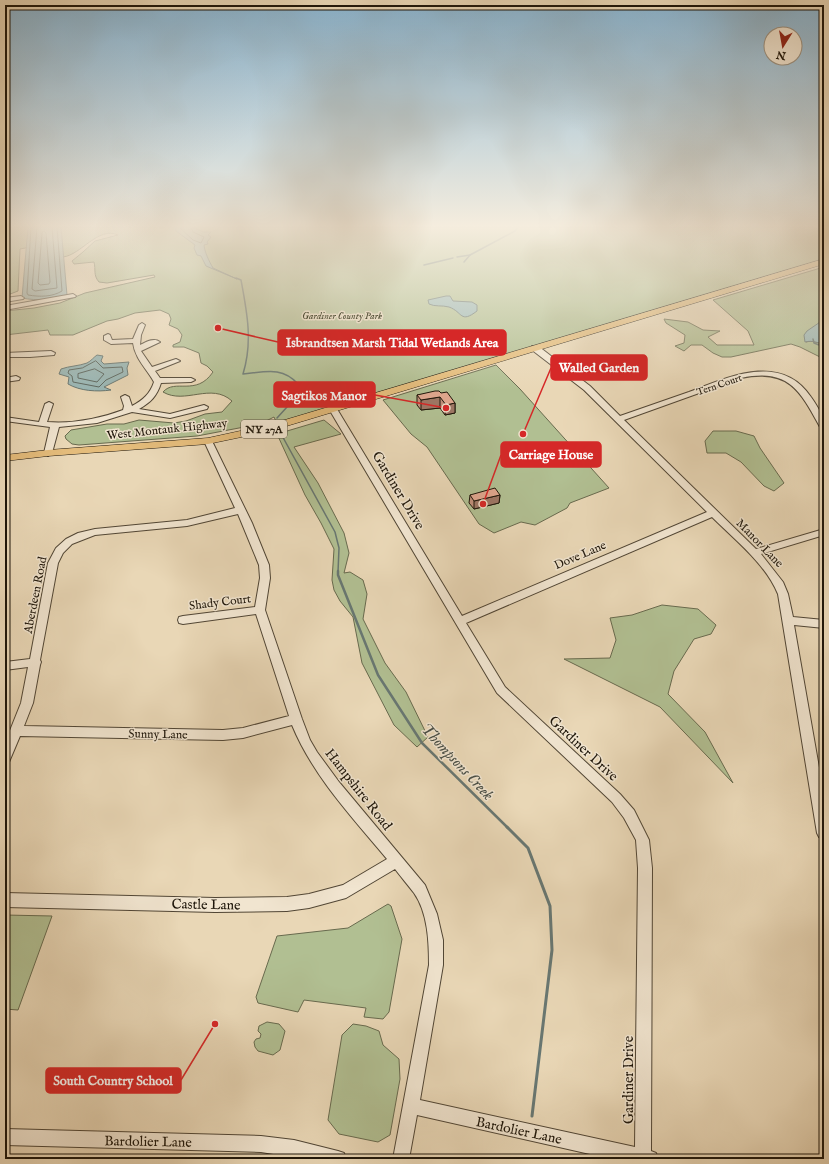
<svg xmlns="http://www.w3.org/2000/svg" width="829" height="1164" viewBox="0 0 829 1164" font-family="'IM FELL English',serif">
	<rect width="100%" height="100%" fill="#e9d7b6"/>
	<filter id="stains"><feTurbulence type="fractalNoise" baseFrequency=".005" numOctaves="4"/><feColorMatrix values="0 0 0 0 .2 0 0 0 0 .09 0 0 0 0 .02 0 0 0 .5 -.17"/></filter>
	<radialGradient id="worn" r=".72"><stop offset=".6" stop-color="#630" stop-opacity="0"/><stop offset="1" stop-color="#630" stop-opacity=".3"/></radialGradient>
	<!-- green -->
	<g fill="#b1bf92" stroke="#686a4e">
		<path d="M5,227H815L824,235V260L278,426L274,417L260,424L197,436L79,445L72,444L66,439L65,436L71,430L107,424H124L139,420L174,423L186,421L205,414L222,412L232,401C211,382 185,405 163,392C175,378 196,397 213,372L207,366L201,363L199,353L184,347H173V345L180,342L182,335L178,329L169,325L171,319L169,314L160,310L135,313L118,319L107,321L73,335H50L48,330L5,335V311L34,308L60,303L85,293L155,277L154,275L107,283L99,282C93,275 96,270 94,262L74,264L72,261L83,252L95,241L118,235C98,226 81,255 63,257L62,241L20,249L18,291L5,296Z"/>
		<path d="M824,267V331L823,320L806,342C813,340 817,343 824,344V359L800,347L791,344L731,357H722L713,353L702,345H691L684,351L675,346L684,343L685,335L666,323L664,319L688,322L703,330L720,331L708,337L717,345H754L748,331L713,300Z"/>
		<polygon points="496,365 520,389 609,488 570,503 567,508 535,525 521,522 494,533 479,524 427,447 411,434 383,400"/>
		<polygon points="324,420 341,434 294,447 318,483 344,533 349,553 344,573 350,572 363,580 367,594 363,619 385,663 406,692 428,737 417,747 394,725 362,663 353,617 340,601 334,590 332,580 334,549 321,523 305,495 277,434"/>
		<polygon points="713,431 736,431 754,436 760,448 784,483 774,491 764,486 741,462 726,453 707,453 705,441"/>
		<polygon points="662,605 698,609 716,625 711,634 694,639 674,671 668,694 705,732 733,783 660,707 564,659 610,658 616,640 610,618 632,615"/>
		<polygon points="388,904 391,906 402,939 389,1012 383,1019 364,1017 366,1008 304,1000 298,1012 258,1003 256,997 277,936 348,928"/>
		<polygon points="5,915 52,916 18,1010 5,1009"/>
		<polygon points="267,1022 279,1024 285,1031 280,1050 273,1055 258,1051 255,1047 254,1042 256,1039 260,1038 261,1034 258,1031 259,1026"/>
		<polygon points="353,1024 366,1026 379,1031 383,1045 399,1059 400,1079 390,1135 378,1142 339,1134 328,1120 342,1035"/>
	</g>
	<!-- water -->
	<g fill="#9ab8b7" stroke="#687772">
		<path d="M28,227H61L67,295C52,300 37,301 22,298Z"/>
		<path d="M175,227H191L204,232H211L208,235L211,237L207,242L208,244L204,245C205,253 209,261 213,268L237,279L206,266L201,256L197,255L194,248L195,245L176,231Z"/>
		<path d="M446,296H450L453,301L472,302L477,305V311C460,324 463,312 449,307C442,305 435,307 429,304L428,300Z"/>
		<path d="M823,320L824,344C817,343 813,340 805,342L804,335L807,331Z"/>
		<path d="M97,355L103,356L101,361L104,364L129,362L127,368L128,375L104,387L111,390C97,392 80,391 68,384L69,377L59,374L61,369C69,366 79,366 87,363C91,361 94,357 97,355Z"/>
	</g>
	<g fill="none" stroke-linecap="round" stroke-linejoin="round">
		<!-- shore -->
		<g stroke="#5c6760" stroke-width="1">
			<path d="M31,227L27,293L28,295C40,297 52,297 62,291L57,227"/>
			<polyline points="37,227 32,289 35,291 57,288 52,227"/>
			<polyline points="179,227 193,240 201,243 204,237 193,232 191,227"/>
			<polygon points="44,231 46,233 50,282 49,284 40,285 38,283 42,233"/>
			<polygon points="96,361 103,368 122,367 123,372 106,380 99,387 73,382 72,376 68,373 69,370 82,368"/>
			<polygon points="95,369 104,374 97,382 78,378 78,374"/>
		</g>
		<!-- stream-far2 -->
		<g stroke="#687772" stroke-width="1.5">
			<polyline points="457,257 470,255 515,231 518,227"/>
			<polyline points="464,262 470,255"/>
			<polyline points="424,265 453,258"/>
			<path d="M236,278L241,280C247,312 253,342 243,374C265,372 282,366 298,384L297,400L287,407L277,418"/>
			<polyline points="813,339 814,343 824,347"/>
			<polyline points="280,432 335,532 339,548 338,572"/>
		</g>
		<!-- stream-far1 -->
		<polyline stroke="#687772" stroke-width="2.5" points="338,571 338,575 378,675 422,743 508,828"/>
		<!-- stream -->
		<polyline stroke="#687772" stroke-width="3" points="507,827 528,848 550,906 552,950 532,1116"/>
		<defs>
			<g id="minor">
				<polygon points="73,294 76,296 75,297 5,310 5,306"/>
				<polygon points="21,296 24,298 23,299 5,302 5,298"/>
				<path d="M142,323L145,325L141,335L140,345C146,342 154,337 160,342L141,351L152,367L176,359L180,361L155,371L160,378H191L195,380L191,382L161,383C157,396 151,402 139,409L170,414L204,405L208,407L207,409L170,418L132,412L97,423L59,427L52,453L48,456L44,453L50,427L5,421V417L39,422L45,404L49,402L53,404L47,422C72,424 99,419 123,410L124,406L121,397L125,395L129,397L132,406C143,400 150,394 154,382C147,369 135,359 133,343L111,344L104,340V336L108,334L110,335L112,340L133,339L139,325Z"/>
				<path d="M532,346H538L590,386L620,416C643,408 666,400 689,392C728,377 781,352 811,397C818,407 824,417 824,429L820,427C800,390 788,368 741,378L624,420L756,549L824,529V535L761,554L783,582L788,594L793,617L824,620V628L794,625L824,796V839L819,837L817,833L778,594C765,563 735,540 712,517L466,623L505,687L620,794L634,810L649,840L652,868L651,1151L656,1153L658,1159H612L417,1115L409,1159H393L429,965C429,942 428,913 414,893C408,885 401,877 395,869L346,898L309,908L287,911L215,912L5,907V893L215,898L287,897L309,894L343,885L387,859C352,817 313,776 292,725L243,738L223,740L20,736L9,762L5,763V743L21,703L28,667L5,670V662L30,659L48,563L56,548L66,539L78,533L95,529L187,520L235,508L204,441L208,439H211L252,523L269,565L270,578L265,610L302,719L310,740L317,752L339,782L425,885L437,914L443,940V965L420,1100L635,1147L638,868L636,840L624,818L612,802L497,693L329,409L333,407L337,409L462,616L707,512L584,390L532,350ZM238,514L259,565L260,578L255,607L183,616L179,617L178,620L179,623L183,624L256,614L289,716L243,728L223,730L24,726L33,703L40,665L41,662L40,660L58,563L63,553L72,544L95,535L187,526Z"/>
				<polygon points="51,351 55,353 54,355 30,357 5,357 5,353"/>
				<polygon points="16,376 20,378 19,380 5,382 5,378"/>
				<polygon points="5,1129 261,1136 294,1140 338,1151 344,1153 346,1159 304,1159 261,1152 5,1145"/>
			</g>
			<polygon id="major" points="824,259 824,264 270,431 208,444 48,456 5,461 5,455 48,450 208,438 268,425"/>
		</defs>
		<!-- minor casing -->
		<use href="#minor" stroke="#514635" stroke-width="2"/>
		<!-- major casing -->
		<use href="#major" stroke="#1e160a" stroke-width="1"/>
		<!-- minor -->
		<use href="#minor" fill="#f1e5d0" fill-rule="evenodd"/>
		<!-- major -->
		<use href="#major" fill="#e4bc7b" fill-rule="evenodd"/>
	</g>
	<!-- wall -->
	<g fill="#c2907c" stroke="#1e160a">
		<polygon points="441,393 455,403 455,413 445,415 440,408 421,410 417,405 417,395"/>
		<polygon points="470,495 500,495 499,503 474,509 469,503"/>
	</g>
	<!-- shaded-wall -->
	<g fill="#9e7665" stroke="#1e160a">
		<polygon points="440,397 440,408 421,410 421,400"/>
		<polygon points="455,403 455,413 445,415 446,405"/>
		<polygon points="500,495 499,503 474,509 474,501"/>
	</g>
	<!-- building -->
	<g fill="#e1a890" stroke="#1e160a">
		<polygon points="435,391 439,391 441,393 447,392 455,403 446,405 440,397 421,400 417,395"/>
		<polygon points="495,488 500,495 474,501 470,495"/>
	</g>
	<!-- sky -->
	<linearGradient id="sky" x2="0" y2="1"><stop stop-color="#89b6d4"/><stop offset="0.58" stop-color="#f5edde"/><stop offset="1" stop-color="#f5edde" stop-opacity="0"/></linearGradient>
	<rect width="829" height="390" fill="url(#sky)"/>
	<g text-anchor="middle" stroke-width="3" stroke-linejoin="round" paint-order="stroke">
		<!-- far-park labels -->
		<g font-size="10" font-style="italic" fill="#51513a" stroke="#f1e5d0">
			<text x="342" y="319">Gardiner County Park</text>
		</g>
		<!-- far-street labels -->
		<g font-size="10" fill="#1e160a" stroke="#f1e5d0">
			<text transform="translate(719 384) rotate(-19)" y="4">Tern Court</text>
		</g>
		<!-- shield labels -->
		<rect fill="#f1e5d0" stroke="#5d5445" stroke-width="1" x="241" y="420" width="46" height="18" rx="3"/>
		<g font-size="11" font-weight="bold" fill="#1e160a">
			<text x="264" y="433">NY 27A</text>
		</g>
		<!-- street labels -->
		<g font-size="12" fill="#1e160a" stroke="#f1e5d0">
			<text transform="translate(167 429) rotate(-6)" y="4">West Montauk Highway</text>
			<text transform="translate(760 543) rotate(46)" y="4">Manor Lane</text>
			<text transform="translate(580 555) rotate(-23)" y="4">Dove Lane</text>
			<text transform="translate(35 595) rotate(-79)" y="4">Aberdeen Road</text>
			<text transform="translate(220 602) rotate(-7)" y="4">Shady Court</text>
			<text transform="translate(158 734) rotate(1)" y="4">Sunny Lane</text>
		</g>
		<!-- near-street labels -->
		<g font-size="14" fill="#1e160a" stroke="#f1e5d0">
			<text transform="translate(399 490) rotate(59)" y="5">Gardiner Drive</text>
			<text transform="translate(584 748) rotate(43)" y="5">Gardiner Drive</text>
			<text transform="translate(359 789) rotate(52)" y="5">Hampshire Road</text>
			<text transform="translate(206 904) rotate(1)" y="5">Castle Lane</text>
			<text transform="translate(628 1080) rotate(-90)" y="5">Gardiner Drive</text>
			<text transform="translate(519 1130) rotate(12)" y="5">Bardolier Lane</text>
			<text transform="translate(148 1141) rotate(1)" y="5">Bardolier Lane</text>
		</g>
		<!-- near-water labels -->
		<g font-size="16" font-style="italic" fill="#494f47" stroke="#f1e5d0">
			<text transform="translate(458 761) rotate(47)" y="6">Thompsons Creek</text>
		</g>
	</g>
	<!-- callouts -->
	<path fill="none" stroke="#d62828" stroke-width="1.5" d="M218 328L278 342M523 434L551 368M446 408L375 395M483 504L501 455M215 1024L181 1080"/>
	<g fill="#d62828" stroke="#f1e5d0" stroke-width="1.5">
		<circle cx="218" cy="328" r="4"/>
		<circle cx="523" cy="434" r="4"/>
		<circle cx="446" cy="408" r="4"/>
		<circle cx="483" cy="504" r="4"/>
		<circle cx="215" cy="1024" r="4"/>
	</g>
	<g fill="#d62828" stroke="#d62828" stroke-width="1.5">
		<rect x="278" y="330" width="228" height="25" rx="4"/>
		<rect x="551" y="355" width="96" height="25" rx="4"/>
		<rect x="274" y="382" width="101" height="25" rx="4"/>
		<rect x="501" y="442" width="100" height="25" rx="4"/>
		<rect x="46" y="1068" width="135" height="25" rx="4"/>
	</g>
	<g font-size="13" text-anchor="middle" font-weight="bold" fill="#fff">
		<text x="392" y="347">Isbrandtsen Marsh Tidal Wetlands Area</text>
		<text x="599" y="372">Walled Garden</text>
		<text x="324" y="400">Sagtikos Manor</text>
		<text x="551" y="459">Carriage House</text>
		<text x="113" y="1085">South Country School</text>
	</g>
	<!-- margin -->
	<rect width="829" height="1164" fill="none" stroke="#e9d7b6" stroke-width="20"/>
	<rect x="6" y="6" width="817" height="1152" fill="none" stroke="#1e160a" stroke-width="2"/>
	<rect x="10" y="10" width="809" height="1144" fill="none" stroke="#1e160a"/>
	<!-- north arrow -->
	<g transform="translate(783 46) rotate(191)"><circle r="19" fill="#f1e5d0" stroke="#9d9281"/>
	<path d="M0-3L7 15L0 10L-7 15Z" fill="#8f2418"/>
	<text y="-6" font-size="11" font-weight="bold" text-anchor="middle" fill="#1e160a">N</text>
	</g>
	<rect width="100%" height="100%" filter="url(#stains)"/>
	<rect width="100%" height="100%" fill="url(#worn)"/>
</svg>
